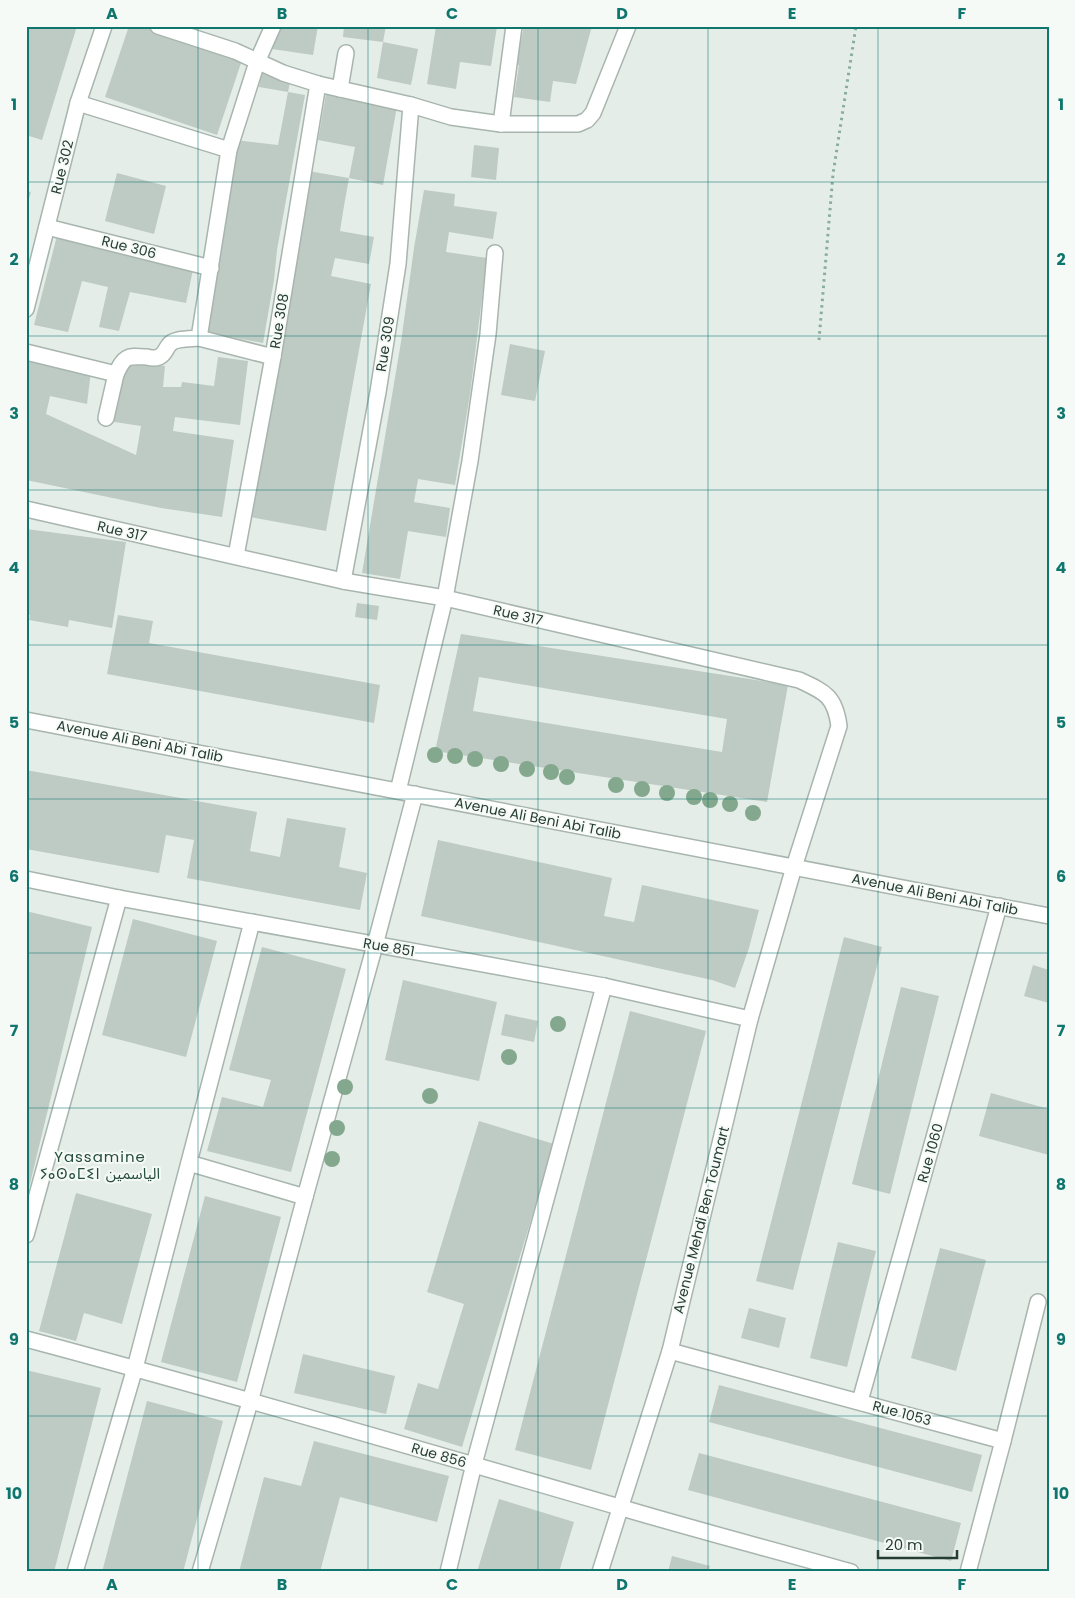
<svg xmlns="http://www.w3.org/2000/svg" width="1075" height="1598" viewBox="0 0 1075 1598" font-family="Poppins,'Noto Sans Arabic','Noto Sans Tifinagh',sans-serif">
	<rect width="100%" height="100%" fill="#e5ede8"/>
	<!-- building -->
	<g fill="#becac4" fill-rule="evenodd">
		<polygon points="26,26 77,26 42,140 26,135"/>
		<polygon points="129,26 151,26 243,57 217,135 105,97"/>
		<polygon points="275,26 318,26 313,55 265,48"/>
		<polygon points="344,26 386,26 383,42 343,37"/>
		<polygon points="436,26 497,26 491,66 460,62 456,89 427,84"/>
		<polygon points="524,26 592,26 576,84 553,81 550,102 514,97 519,65 516,65"/>
		<polygon points="383,42 418,49 411,85 377,78"/>
		<polygon points="262,71 291,77 288,92 259,87"/>
		<polygon points="288,92 305,95 277,250 274,280 263,343 204,332 235,140 278,145"/>
		<polygon points="326,94 397,106 383,185 349,178 344,206 340,231 374,237 369,264 335,258 331,276 371,284 326,531 245,516 308,171 349,178 355,147 318,140"/>
		<polygon points="474,145 499,148 496,180 471,177"/>
		<polygon points="117,173 166,186 154,234 105,221"/>
		<polygon points="424,190 455,194 454,206 497,212 493,239 449,232 446,252 487,258 470,394 455,485 418,479 414,502 450,508 446,537 408,531 400,579 362,573 401,342 414,248"/>
		<polygon points="26,191 31,192 27,205 26,205"/>
		<polygon points="58,232 194,265 186,303 130,292 119,331 99,327 108,287 82,281 68,332 34,325"/>
		<polygon points="510,344 545,351 535,401 501,395"/>
		<polygon points="218,357 248,361 240,425 175,417 173,431 234,440 222,517 161,508 26,480 26,358 91,371 87,404 50,396 46,414 136,455 141,426 108,421 125,359 165,366 163,387 181,387 182,382 214,386"/>
		<polygon points="26,529 126,542 112,628 69,620 68,627 29,620 30,615 26,615"/>
		<polygon points="357,603 379,606 377,620 355,617"/>
		<polygon points="118,615 153,621 149,643 380,685 374,723 107,674"/>
		<path d="M461,634L788,685L767,802L435,751ZM479,677L727,719L722,752L473,711Z"/>
		<polygon points="26,770 257,812 250,851 280,857 287,818 346,828 339,867 367,873 360,910 187,878 194,840 166,835 159,873 26,849"/>
		<polygon points="438,840 612,878 604,916 634,922 642,885 759,910 749,948 735,988 712,980 421,916"/>
		<polygon points="26,911 92,927 29,1188 26,1187"/>
		<polygon points="133,919 217,941 186,1057 102,1035"/>
		<polygon points="844,937 882,947 793,1290 756,1281"/>
		<polygon points="262,947 346,969 291,1172 207,1151 222,1097 263,1107 271,1080 229,1070"/>
		<polygon points="1033,965 1049,970 1049,1003 1024,996"/>
		<polygon points="403,980 497,1002 479,1081 385,1060"/>
		<polygon points="901,987 939,996 890,1194 852,1184"/>
		<polygon points="630,1011 706,1031 591,1470 515,1450"/>
		<polygon points="505,1014 538,1021 534,1042 501,1035"/>
		<polygon points="991,1093 1049,1109 1049,1155 979,1136"/>
		<polygon points="479,1121 554,1144 462,1447 404,1429 418,1383 438,1389 464,1304 427,1292"/>
		<polygon points="76,1193 152,1214 122,1324 84,1313 76,1341 39,1331"/>
		<polygon points="205,1196 281,1217 237,1382 161,1362"/>
		<polygon points="838,1242 876,1251 847,1367 810,1358"/>
		<polygon points="940,1248 986,1260 956,1371 911,1358"/>
		<polygon points="749,1308 786,1318 779,1348 741,1338"/>
		<polygon points="303,1354 395,1376 386,1414 294,1393"/>
		<polygon points="26,1370 101,1388 54,1572 26,1572"/>
		<polygon points="719,1385 982,1455 972,1492 709,1422"/>
		<polygon points="147,1401 223,1421 215,1451 183,1572 102,1572"/>
		<polygon points="314,1441 449,1476 437,1522 340,1497 320,1572 239,1572 264,1477 301,1486"/>
		<polygon points="699,1453 961,1523 951,1561 688,1490"/>
		<polygon points="499,1499 574,1522 559,1572 477,1572"/>
		<polygon points="672,1556 710,1566 708,1572 668,1572"/>
	</g>
	<g fill="none" stroke-linecap="round" stroke-linejoin="round">
		<defs>
			<g id="minor">
				<polyline points="158,26 235,51 283,73 318,84 411,105 451,117 501,124 578,124 587,120 593,113 628,26"/>
				<polyline points="340,89 346,53"/>
				<polyline points="78,103 229,150"/>
				<polyline points="501,124 514,26"/>
				<polyline points="47,227 211,268"/>
				<polyline points="26,309 78,103 104,26"/>
				<polyline points="199,338 273,357"/>
				<path d="M26,352L116,374C125,355 127,356 147,357C151,358 154,359 159,357C165,354 165,350 169,345C174,338 191,339 199,338L229,150L257,62L273,26"/>
				<polyline points="106,418 116,374"/>
				<path d="M26,509L343,581L445,598L799,680C825,692 835,696 839,726L794,867L750,1019L670,1351L600,1572"/>
				<polyline points="236,556 273,357 318,84"/>
				<polyline points="343,581 378,392 398,264 411,105"/>
				<polyline points="26,720 1049,916"/>
				<polyline points="398,791 445,598 470,461 488,334 495,253"/>
				<polyline points="26,879 119,898 604,986 750,1019"/>
				<polyline points="189,1163 305,1197"/>
				<polyline points="26,1235 119,898"/>
				<path d="M26,1339C225,1392 422,1450 619,1507C696,1530 774,1550 851,1572"/>
				<polyline points="670,1351 1003,1441 968,1572"/>
				<polyline points="860,1401 999,906"/>
				<polyline points="1003,1441 1038,1302"/>
				<polyline points="75,1572 135,1368 252,922"/>
				<polyline points="200,1572 250,1402 305,1197 375,945 415,794"/>
				<polyline points="448,1572 474,1464 604,986"/>
			</g>
		</defs>
		<!-- minor casing -->
		<use href="#minor" stroke="#a8b5ae" stroke-width="18"/>
		<!-- path -->
		<polyline stroke="#89ad9d" stroke-width="3" stroke-dasharray="2.5 4" stroke-linecap="butt" points="819,340 833,174 856,26"/>
		<!-- minor -->
		<use href="#minor" stroke="#fff" stroke-width="15"/>
	</g>
	<!-- trees -->
	<g fill="#84a88d">
		<circle cx="435" cy="755" r="8"/>
		<circle cx="455" cy="756" r="8"/>
		<circle cx="475" cy="759" r="8"/>
		<circle cx="501" cy="764" r="8"/>
		<circle cx="527" cy="769" r="8"/>
		<circle cx="551" cy="772" r="8"/>
		<circle cx="567" cy="777" r="8"/>
		<circle cx="616" cy="785" r="8"/>
		<circle cx="642" cy="789" r="8"/>
		<circle cx="667" cy="793" r="8"/>
		<circle cx="694" cy="797" r="8"/>
		<circle cx="710" cy="800" r="8"/>
		<circle cx="730" cy="804" r="8"/>
		<circle cx="753" cy="813" r="8"/>
		<circle cx="558" cy="1024" r="8"/>
		<circle cx="509" cy="1057" r="8"/>
		<circle cx="345" cy="1087" r="8"/>
		<circle cx="430" cy="1096" r="8"/>
		<circle cx="337" cy="1128" r="8"/>
		<circle cx="332" cy="1159" r="8"/>
	</g>
	<!-- grid -->
	<path fill="none" stroke="#0f766e" stroke-width="1" stroke-opacity="0.55" d="M198,26V1572M368,26V1572M538,26V1572M708,26V1572M878,26V1572M26,182H1049M26,336H1049M26,490H1049M26,645H1049M26,799H1049M26,953H1049M26,1108H1049M26,1262H1049M26,1416H1049"/>
	<g text-anchor="middle" stroke-width="4" stroke-linejoin="round" paint-order="stroke">
		<!-- street labels -->
		<g font-size="14" fill="#263d34" stroke="#f6faf7">
			<text transform="translate(62 167) rotate(-76)" y="5">Rue 302</text>
			<text transform="translate(129 247) rotate(14)" y="5">Rue 306</text>
			<text transform="translate(279 321) rotate(-81)" y="5">Rue 308</text>
			<text transform="translate(385 344) rotate(-81)" y="5">Rue 309</text>
			<text transform="translate(122 531) rotate(13)" y="5">Rue 317</text>
			<text transform="translate(518 615) rotate(13)" y="5">Rue 317</text>
			<text transform="translate(140 741) rotate(11)" y="5">Avenue Ali Beni Abi Talib</text>
			<text transform="translate(538 818) rotate(11)" y="5">Avenue Ali Beni Abi Talib</text>
			<text transform="translate(935 894) rotate(11)" y="5">Avenue Ali Beni Abi Talib</text>
			<text transform="translate(389 947) rotate(10)" y="5">Rue 851</text>
			<text transform="translate(930 1153) rotate(-74)" y="5">Rue 1060</text>
			<text transform="translate(701 1220) rotate(-76)" y="5">Avenue Mehdi Ben Toumart</text>
			<text transform="translate(902 1413) rotate(15)" y="5">Rue 1053</text>
			<text transform="translate(439 1455) rotate(16)" y="5">Rue 856</text>
		</g>
		<!-- neighbourhood labels -->
		<g font-size="15" letter-spacing="1" fill="#244d3e" stroke="#f6faf7">
			<text x="100" y="1162">Yassamine<tspan x="100" dy="17">ⵢⴰⵙⴰⵎⵉⵏ الياسمين</tspan></text>
		</g>
	</g>
	<!-- border -->
	<rect width="1075" height="1598" fill="none" stroke="#f6faf7" stroke-width="55"/>
	<!-- scale -->
	<path d="M878 1550v8h79v-8" fill="none" stroke="#263d34" stroke-width="2.5"/>
	<text x="885" y="1550" font-size="15" fill="#263d34" stroke="#f6faf7" stroke-width="4" paint-order="stroke">20 m</text>
	<rect x="28" y="28" width="1020" height="1542" fill="none" stroke="#0f766e" stroke-width="2"/>
	<g font-size="16" text-anchor="middle" font-weight="bold" fill="#0f766e">
		<text x="112" y="19">A</text>
		<text x="282" y="19">B</text>
		<text x="452" y="19">C</text>
		<text x="622" y="19">D</text>
		<text x="792" y="19">E</text>
		<text x="962" y="19">F</text>
		<text x="14" y="110">1</text>
		<text x="1061" y="110">1</text>
		<text x="14" y="265">2</text>
		<text x="1061" y="265">2</text>
		<text x="14" y="419">3</text>
		<text x="1061" y="419">3</text>
		<text x="14" y="573">4</text>
		<text x="1061" y="573">4</text>
		<text x="14" y="728">5</text>
		<text x="1061" y="728">5</text>
		<text x="14" y="882">6</text>
		<text x="1061" y="882">6</text>
		<text x="14" y="1036">7</text>
		<text x="1061" y="1036">7</text>
		<text x="14" y="1190">8</text>
		<text x="1061" y="1190">8</text>
		<text x="14" y="1345">9</text>
		<text x="1061" y="1345">9</text>
		<text x="14" y="1499">10</text>
		<text x="1061" y="1499">10</text>
		<text x="112" y="1590">A</text>
		<text x="282" y="1590">B</text>
		<text x="452" y="1590">C</text>
		<text x="622" y="1590">D</text>
		<text x="792" y="1590">E</text>
		<text x="962" y="1590">F</text>
	</g>
</svg>
